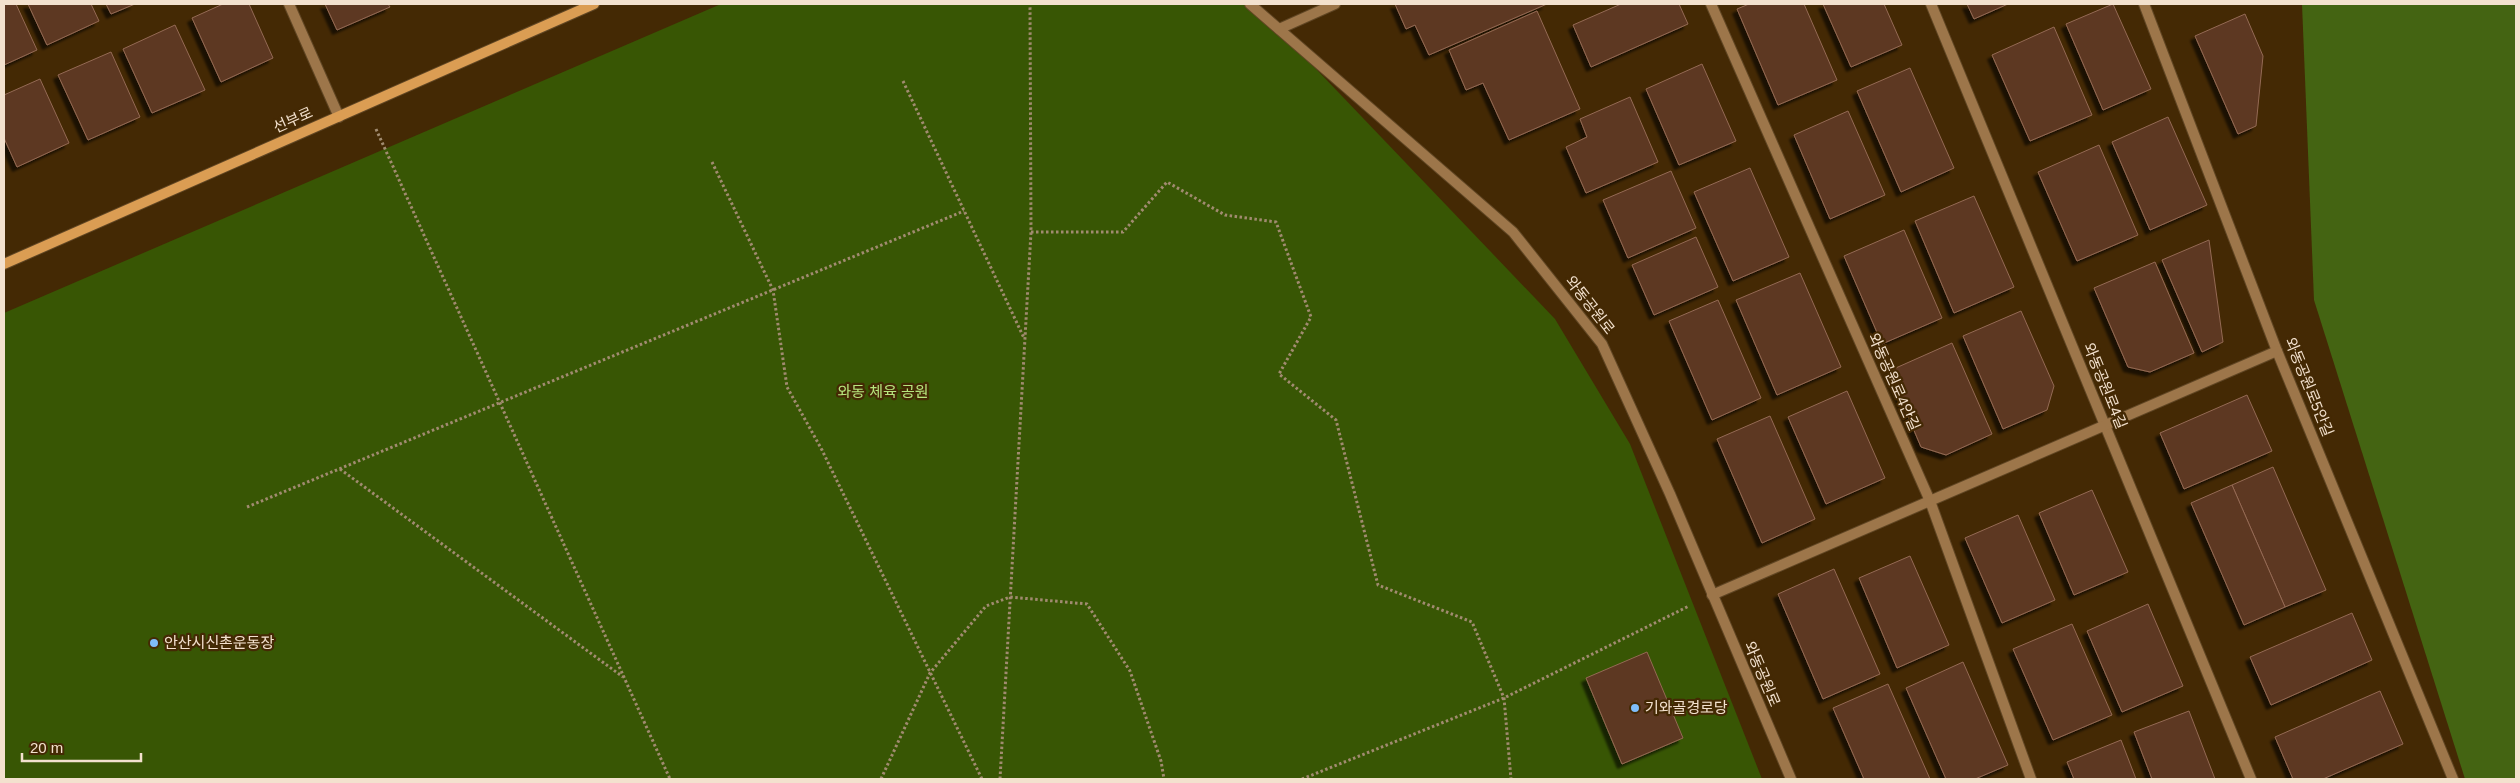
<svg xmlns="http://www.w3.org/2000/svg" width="2520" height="783" viewBox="0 0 2520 783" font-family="Helvetica,'Noto Sans KR',sans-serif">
	<defs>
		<filter id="shadow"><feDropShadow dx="-4.5" dy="4.5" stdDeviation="1" flood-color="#0009"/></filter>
	</defs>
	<rect width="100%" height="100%" fill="#442904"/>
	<!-- green -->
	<polygon fill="#385604" points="721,4 1254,4 1555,319 1630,444 1762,779 4,779 4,313"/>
	<!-- forest -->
	<polygon fill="#446412" points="2302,4 2516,4 2516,779 2465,779 2314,300"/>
	<!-- building -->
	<g fill="#5d3722" stroke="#946a54" filter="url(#shadow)">
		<polygon points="4,4 16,4 37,50 4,65"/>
		<polygon points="28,4 91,4 99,21 47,45"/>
		<polygon points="106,4 135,4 111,14"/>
		<polygon points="223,4 249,4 273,58 221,82 192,18"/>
		<polygon points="325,4 388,4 390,7 337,30"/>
		<polygon points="1395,4 1547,4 1429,55 1415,25 1406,29"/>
		<polygon points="1621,4 1679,4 1688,24 1591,67 1573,25"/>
		<polygon points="1749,4 1804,4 1837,80 1778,105 1737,9"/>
		<polygon points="1823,4 1884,4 1902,45 1851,67"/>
		<polygon points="1967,4 2008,4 1974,19"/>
		<polygon points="2113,4 2151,89 2103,110 2066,24"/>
		<polygon points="1537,11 1580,109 1509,140 1483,83 1466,90 1449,50"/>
		<polygon points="2245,14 2263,56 2256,126 2238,134 2195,36"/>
		<polygon points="175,25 205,90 152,113 123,49"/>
		<polygon points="2054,27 2092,115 2030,141 1992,55"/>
		<polygon points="111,52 140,117 88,140 58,75"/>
		<polygon points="1702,64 1736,141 1679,165 1646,89"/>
		<polygon points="1910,68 1954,168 1901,192 1857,91"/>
		<polygon points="40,79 69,143 17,167 4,138 4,95"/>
		<polygon points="1630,97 1658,162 1586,193 1566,147 1587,137 1580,119"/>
		<polygon points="1848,111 1885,195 1830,219 1794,135"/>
		<polygon points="2168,117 2207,205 2150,230 2112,142"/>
		<polygon points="2099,145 2138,235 2077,261 2038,172"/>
		<polygon points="1750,168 1789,257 1733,281 1694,192"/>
		<polygon points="1671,171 1696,228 1628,258 1603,200"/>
		<polygon points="1974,196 2014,287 1954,313 1915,221"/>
		<polygon points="1904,230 1942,318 1882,344 1844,256"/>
		<polygon points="1696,237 1718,287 1654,315 1632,265"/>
		<polygon points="2209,240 2223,342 2202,352 2162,260"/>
		<polygon points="2155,262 2194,353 2150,372 2128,367 2094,288"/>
		<polygon points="1800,273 1841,367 1777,395 1736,300"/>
		<polygon points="1718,300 1761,398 1712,420 1669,321"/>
		<polygon points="2021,311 2054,386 2047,410 2003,429 1963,336"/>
		<polygon points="1952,343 1992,434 1946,455 1921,447 1889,371"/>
		<polygon points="1847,391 1885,478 1826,504 1788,417"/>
		<polygon points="2247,395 2272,451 2184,489 2160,433"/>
		<polygon points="1770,416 1815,519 1762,543 1717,439"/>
		<polygon points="2273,467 2326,590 2285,607 2232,485"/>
		<polygon points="2232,485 2285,607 2244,625 2191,503"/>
		<polygon points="2092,490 2128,572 2074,595 2039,513"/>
		<polygon points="2018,515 2055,600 2002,623 1965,538"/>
		<polygon points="1910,556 1949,645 1897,668 1859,578"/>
		<polygon points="1834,569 1880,674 1823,699 1778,594"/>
		<polygon points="2148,604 2183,686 2122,712 2087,631"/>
		<polygon points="2352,613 2372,660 2271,705 2250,657"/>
		<polygon points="2072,624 2112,715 2053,740 2013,649"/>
		<polygon points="1647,652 1683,738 1622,764 1586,678"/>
		<polygon points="1963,662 2008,765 1975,779 1946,779 1906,688"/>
		<polygon points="1888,684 1930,779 1864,779 1833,708"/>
		<polygon points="2380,691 2403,744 2323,779 2293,779 2275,737"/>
		<polygon points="2189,711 2215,779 2152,779 2134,732"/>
		<polygon points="2121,740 2136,779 2074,779 2067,762"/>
	</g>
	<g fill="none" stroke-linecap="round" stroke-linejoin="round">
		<defs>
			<g id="minor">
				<polyline points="289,4 339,117"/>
				<polyline points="1711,4 1930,501 2031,779"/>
				<polyline points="1931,4 2251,779"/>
				<polyline points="2144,4 2277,351 2453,779"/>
				<polyline points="1279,29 1335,4"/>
				<polyline points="1712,595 2277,351"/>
			</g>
			<polyline id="tertiary" points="1250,4 1513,232 1602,344 1670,494 1791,779"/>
			<polyline id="secondary" points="4,264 594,4"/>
		</defs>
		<!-- minor casing -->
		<use href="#minor" stroke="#604624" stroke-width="12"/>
		<!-- tertiary casing -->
		<use href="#tertiary" stroke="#604624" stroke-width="12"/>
		<!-- secondary casing -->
		<use href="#secondary" stroke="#604624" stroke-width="12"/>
		<!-- path -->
		<g stroke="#a18b70" stroke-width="3" stroke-dasharray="2.5 2.5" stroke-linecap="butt">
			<polyline points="903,81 1024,338"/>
			<polyline points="376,129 670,779"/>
			<polyline points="712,162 773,290 787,387 822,450 982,779"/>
			<polyline points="1031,232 1123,232 1167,182 1225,215 1276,222 1311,317 1279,374 1336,420 1378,585 1472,622 1504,698 1511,779"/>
			<polyline points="340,469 623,677"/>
			<polyline points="247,507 964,211"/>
			<polyline points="881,779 930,673 986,606 1010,597 1087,604 1130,671 1161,761 1164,779"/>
			<polyline points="1000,779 1031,232 1030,4"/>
			<polyline points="1302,779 1504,698 1689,606"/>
		</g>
		<!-- minor -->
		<use href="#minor" stroke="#9d764a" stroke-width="10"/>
		<!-- tertiary -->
		<use href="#tertiary" stroke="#9d764a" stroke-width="10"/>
		<!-- secondary -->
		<use href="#secondary" stroke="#db9d53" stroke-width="10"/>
	</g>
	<!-- markers -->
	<g fill="#7fbdfa" stroke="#442904" stroke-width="2">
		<circle cx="154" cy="643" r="5"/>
		<circle cx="1635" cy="708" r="5"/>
	</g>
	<g text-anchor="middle" stroke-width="4.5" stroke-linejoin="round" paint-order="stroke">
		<!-- street labels -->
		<g font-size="15" fill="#f3e1ce" stroke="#442904">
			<text transform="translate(293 120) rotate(-24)" y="5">선부로</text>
			<text transform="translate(1590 305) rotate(52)" y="5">와동공원로</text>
			<text transform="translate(1894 382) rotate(66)" y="5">와동공원로4안길</text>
			<text transform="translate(2105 386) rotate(68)" y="5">와동공원로4길</text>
			<text transform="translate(2309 387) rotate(68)" y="5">와동공원로5안길</text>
			<text transform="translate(1762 674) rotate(67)" y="5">와동공원로</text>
		</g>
		<!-- park labels -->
		<g font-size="15" fill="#b7e67e" stroke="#442904">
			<text x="883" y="397">와동 체육 공원</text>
		</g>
		<!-- poi labels -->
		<g font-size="15" fill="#f3e1ce" stroke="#442904" text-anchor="start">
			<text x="164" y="648">안산시신촌운동장</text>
			<text x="1645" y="713">기와골경로당</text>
		</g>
	</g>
	<!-- border -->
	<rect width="2520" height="783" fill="none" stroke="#f3e1ce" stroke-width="10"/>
	<!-- scale -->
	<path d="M22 753v8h119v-8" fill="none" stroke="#f3e1ce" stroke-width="2.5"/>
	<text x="30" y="753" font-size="15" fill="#f3e1ce" stroke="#442904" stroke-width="4" paint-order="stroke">20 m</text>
</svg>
